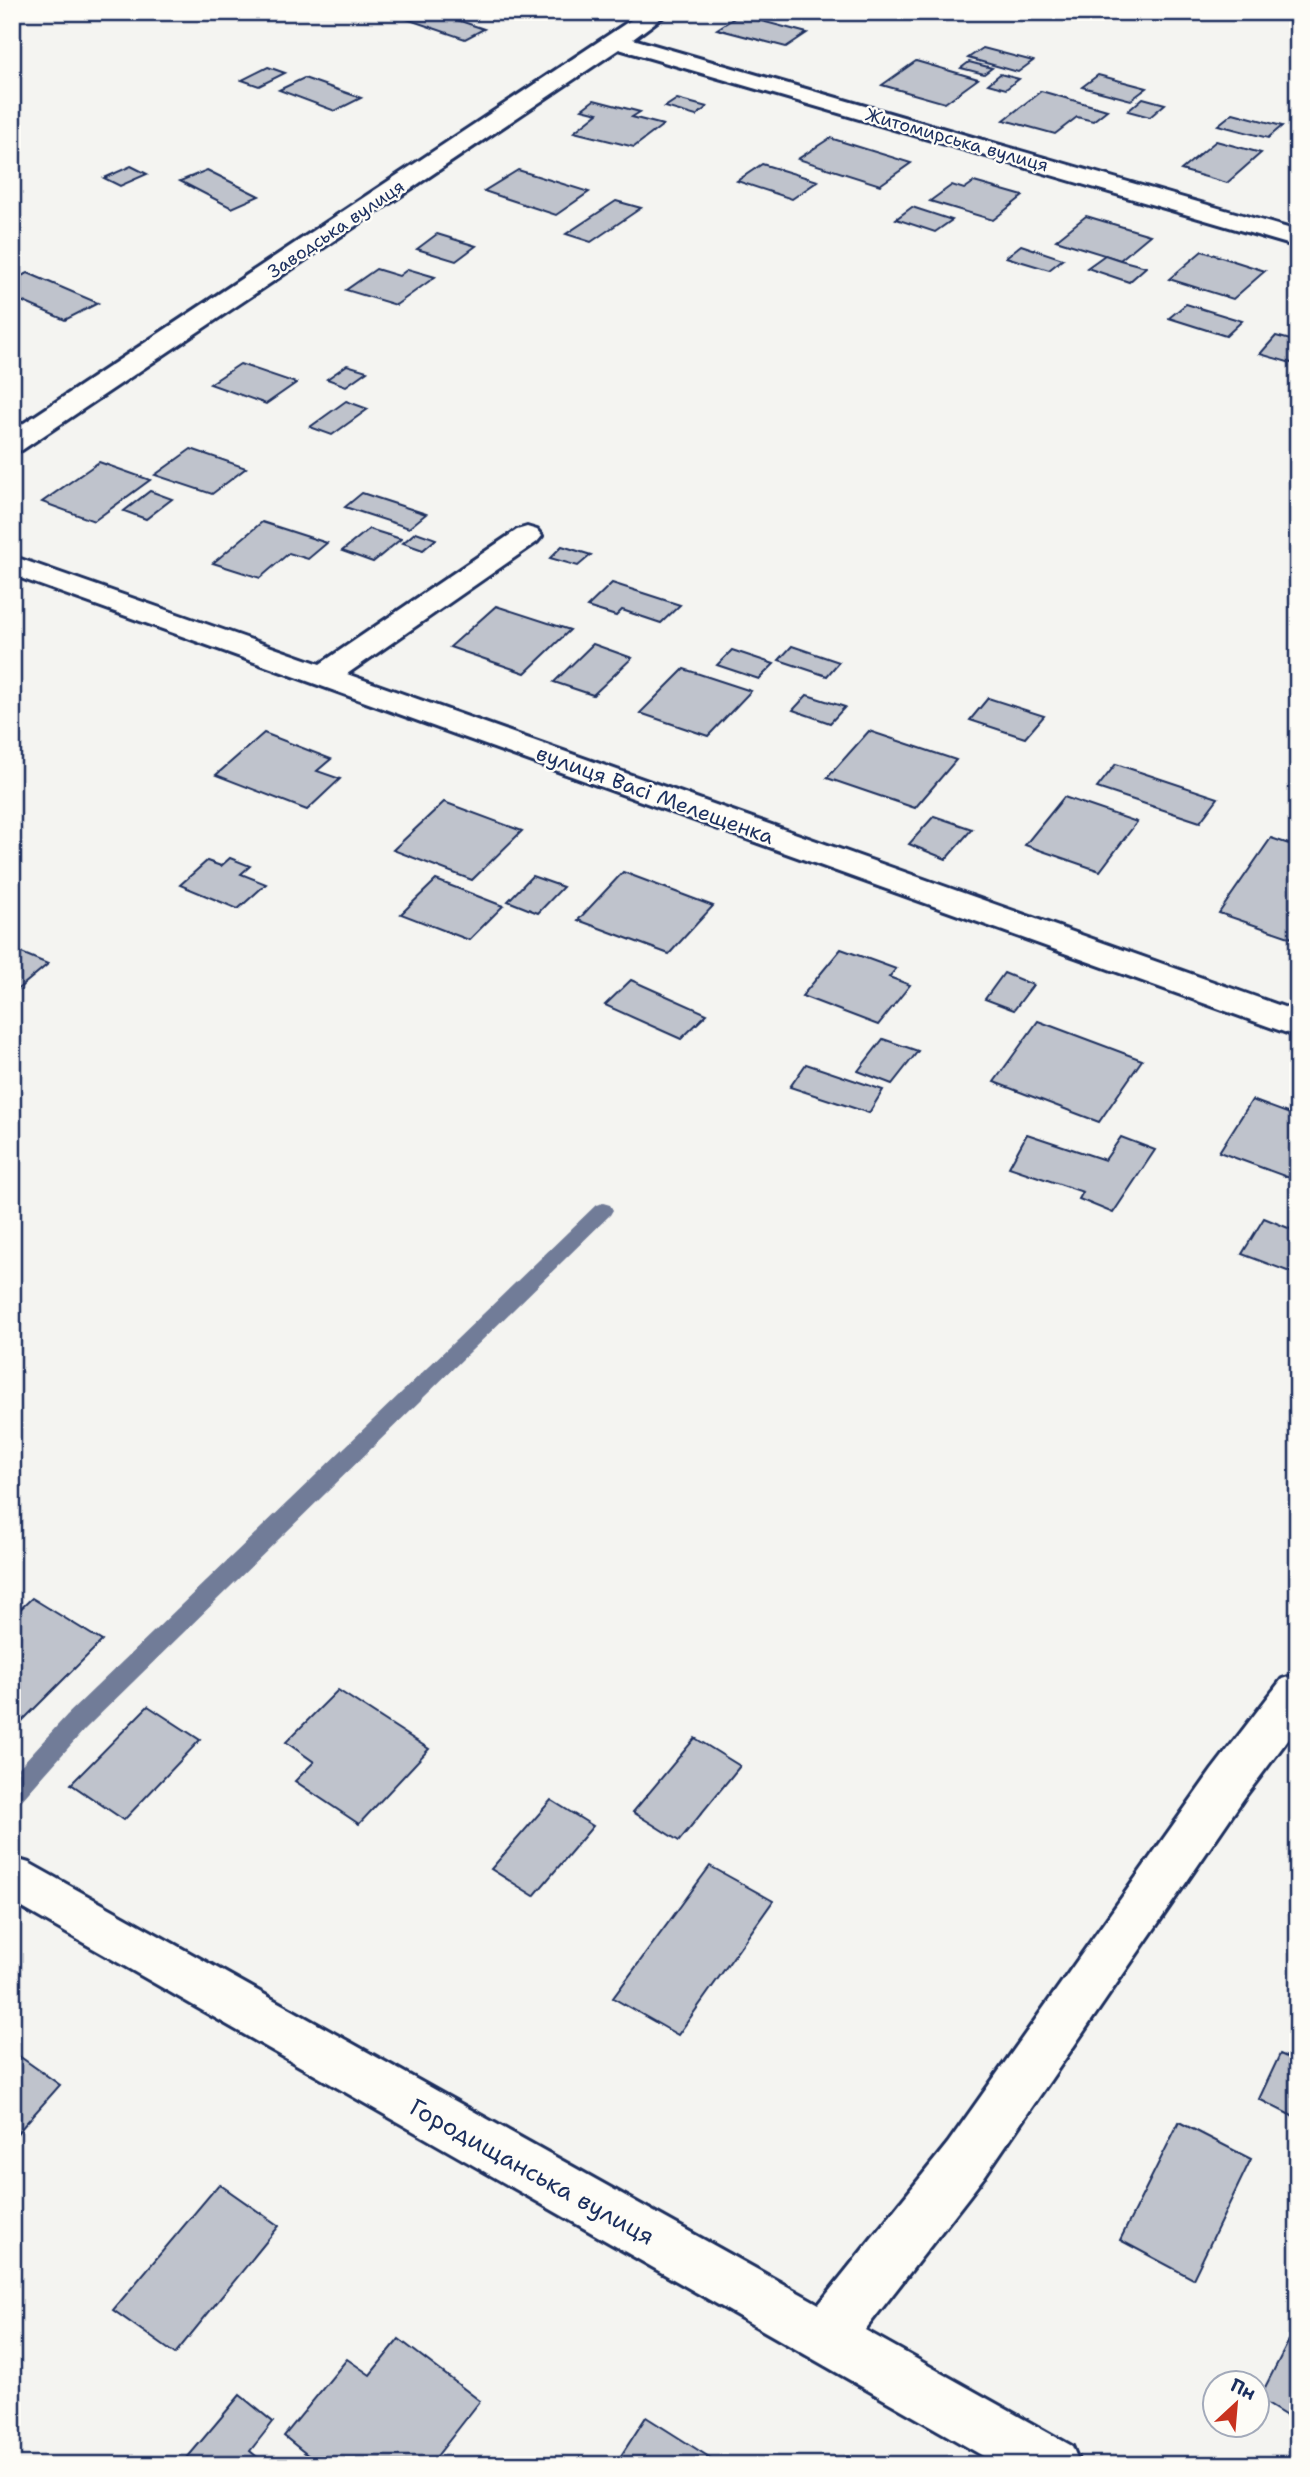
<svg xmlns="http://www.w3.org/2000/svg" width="1310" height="2477" viewBox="0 0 1310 2477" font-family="'Shantell Sans',sans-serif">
	<rect width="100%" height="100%" fill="#f4f4f1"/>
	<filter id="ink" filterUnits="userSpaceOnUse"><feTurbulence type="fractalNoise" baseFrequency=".0143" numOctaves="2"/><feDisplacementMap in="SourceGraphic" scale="14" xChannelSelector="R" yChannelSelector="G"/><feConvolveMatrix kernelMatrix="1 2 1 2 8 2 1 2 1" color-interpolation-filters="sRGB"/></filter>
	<g filter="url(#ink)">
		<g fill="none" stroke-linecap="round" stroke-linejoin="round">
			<!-- stream -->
			<polygon fill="#717c98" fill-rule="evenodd" points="603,1203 610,1205 613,1210 610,1215 85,1729 21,1801 12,1804 12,1775 67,1715 596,1205"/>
		</g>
		<!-- building -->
		<g fill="#bfc3cc" stroke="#1b2f5e" stroke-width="2">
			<polygon points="396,12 434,12 484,29 465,39 392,14"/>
			<polygon points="739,15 807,33 786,47 717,29"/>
			<polygon points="983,48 1033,61 1018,72 968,58"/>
			<polygon points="916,61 978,79 945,103 882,85"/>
			<polygon points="969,62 992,68 984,74 961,68"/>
			<polygon points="268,67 285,73 259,86 242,80"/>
			<polygon points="1000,74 1019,79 1006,89 988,84"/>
			<polygon points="1098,75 1147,88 1131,100 1082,87"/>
			<polygon points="304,78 361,98 335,111 279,90"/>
			<polygon points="1041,91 1107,110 1093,121 1077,117 1055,134 1004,120"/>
			<polygon points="1143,98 1165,104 1150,117 1128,111"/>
			<polygon points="677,99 707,107 696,116 665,107"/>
			<polygon points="594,100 640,112 632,117 663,125 634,147 574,132 598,113 582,109"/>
			<polygon points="1233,113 1282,126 1268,138 1218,125"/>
			<polygon points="830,138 911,163 880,185 798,159"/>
			<polygon points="1216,141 1261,153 1227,183 1181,170"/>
			<polygon points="762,164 818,181 792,199 737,181"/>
			<polygon points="131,166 147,174 120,186 104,178"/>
			<polygon points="207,170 259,196 232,208 180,181"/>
			<polygon points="518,170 589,192 556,215 484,191"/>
			<polygon points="974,182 1023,196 993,220 930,201 952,185 964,189"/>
			<polygon points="616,201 641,208 591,242 566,234"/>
			<polygon points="912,207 952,220 935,232 896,219"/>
			<polygon points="1086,216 1150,235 1120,260 1056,240"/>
			<polygon points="437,234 476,246 456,261 417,249"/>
			<polygon points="1021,245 1063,259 1049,270 1006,257"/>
			<polygon points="1202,251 1265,271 1233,299 1169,279"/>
			<polygon points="1105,255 1120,260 1146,267 1129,282 1087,268"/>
			<polygon points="376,269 399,276 408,269 435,277 396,305 346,290"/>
			<polygon points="28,273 98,303 65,320 12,297 12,280"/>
			<polygon points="1186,304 1242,321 1226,336 1169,318"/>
			<polygon points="1276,336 1298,342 1298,365 1260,354"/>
			<polygon points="240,364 296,383 266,404 210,384"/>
			<polygon points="347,365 367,371 346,386 327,379"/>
			<polygon points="346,401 368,409 332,435 310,427"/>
			<polygon points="191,449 246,468 212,494 155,475"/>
			<polygon points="99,462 150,480 94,521 42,502"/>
			<polygon points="150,491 172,499 146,519 124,511"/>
			<polygon points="362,493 426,514 409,528 345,507"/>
			<polygon points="262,522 327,543 308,559 289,553 260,578 213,563"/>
			<polygon points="369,529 401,539 373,562 342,551"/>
			<polygon points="416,532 436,539 423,550 403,543"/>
			<polygon points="562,546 591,555 578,566 550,558"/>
			<polygon points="612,583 680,605 661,623 622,610 616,616 587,607"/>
			<polygon points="496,606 570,630 525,673 450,647"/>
			<polygon points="593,644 632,658 593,695 554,682"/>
			<polygon points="792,646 839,662 827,676 779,660"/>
			<polygon points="732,650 774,664 759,679 717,665"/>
			<polygon points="684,669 751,691 708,736 640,713"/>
			<polygon points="807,695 845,707 830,723 793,710"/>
			<polygon points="988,698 1044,716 1025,738 970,720"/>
			<polygon points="869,731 956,760 915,808 827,778"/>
			<polygon points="264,733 331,759 317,771 340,779 307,810 216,775"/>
			<polygon points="1116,764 1218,798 1200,822 1097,788"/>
			<polygon points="1064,797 1137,822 1100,871 1025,845"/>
			<polygon points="444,802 522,831 472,880 393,850"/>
			<polygon points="934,816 972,829 946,859 909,844"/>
			<polygon points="1271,838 1298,847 1298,940 1219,913"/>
			<polygon points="230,858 250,866 241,874 266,884 238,909 180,885 207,861 221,866"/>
			<polygon points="623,872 713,906 669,954 578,920"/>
			<polygon points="532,876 563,887 538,913 508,901"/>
			<polygon points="436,880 503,906 469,940 401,914"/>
			<polygon points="12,949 48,964 12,994"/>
			<polygon points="841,949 896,969 889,977 910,985 878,1025 802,996"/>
			<polygon points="1004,973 1033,985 1014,1010 985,999"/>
			<polygon points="631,980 707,1014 681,1039 605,1005"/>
			<polygon points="1038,1021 1142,1060 1099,1122 994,1082"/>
			<polygon points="883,1039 918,1051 892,1084 858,1071"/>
			<polygon points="806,1064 883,1090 869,1113 790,1087"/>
			<polygon points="1252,1100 1298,1117 1298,1181 1219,1152"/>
			<polygon points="1027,1134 1105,1160 1121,1137 1155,1150 1113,1213 1079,1199 1083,1192 1009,1167"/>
			<polygon points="1264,1218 1298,1232 1298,1275 1242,1254"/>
			<polygon points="32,1598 102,1641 12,1731 12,1617"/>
			<polygon points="338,1690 429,1749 359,1824 295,1781 314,1762 286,1742"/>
			<polygon points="148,1706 200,1740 124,1820 71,1784"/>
			<polygon points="695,1738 740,1766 679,1841 633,1812"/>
			<polygon points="551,1800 593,1826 534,1896 491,1869"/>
			<polygon points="710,1866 773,1901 678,2035 613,1998"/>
			<polygon points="12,2051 60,2085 12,2139"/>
			<polygon points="1280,2054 1298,2062 1298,2119 1259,2099"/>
			<polygon points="1179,2122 1251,2159 1193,2279 1120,2240"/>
			<polygon points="219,2184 279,2226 175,2354 113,2310"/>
			<polygon points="1298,2323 1298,2423 1259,2399"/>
			<polygon points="399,2339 480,2401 430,2465 320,2465 284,2436 347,2359 370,2375"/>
			<polygon points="240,2395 273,2422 250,2451 267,2465 181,2465"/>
			<polygon points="646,2417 717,2462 715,2465 615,2465"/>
		</g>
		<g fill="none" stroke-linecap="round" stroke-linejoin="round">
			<defs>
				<g id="minor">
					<polygon points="643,12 669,12 633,39 1298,231 1298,247 619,49 22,450 12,452 12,431"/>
					<polygon points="527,527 537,530 542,536 537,542 347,674 1298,1012 1298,1037 12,575 12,556 320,664 517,530"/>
					<polygon points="1298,1674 1298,1726 1244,1798 984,2177 865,2330 1072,2446 1080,2465 999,2465 12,1902 12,1858 29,1863 819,2304 948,2143 1212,1770 1282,1679"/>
				</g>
			</defs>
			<!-- minor casing -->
			<use href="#minor" stroke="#1b2f5e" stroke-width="6"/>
			<!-- minor -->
			<use href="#minor" fill="#fdfcf7" fill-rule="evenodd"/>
		</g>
	</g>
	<g text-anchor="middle" stroke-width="5" stroke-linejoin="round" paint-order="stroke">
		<!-- far-street labels -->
		<g font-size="18" fill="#1b2f5e" stroke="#fdfcf7">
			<text transform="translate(957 140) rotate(16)" y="6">Житомирська вулиця</text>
			<text transform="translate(336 229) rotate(-34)" y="6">Заводська вулиця</text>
		</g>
		<!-- street labels -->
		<g font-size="21" fill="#1b2f5e" stroke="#fdfcf7">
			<text transform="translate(655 795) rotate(20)" y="7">вулиця Васі Мелещенка</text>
		</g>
		<!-- near-street labels -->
		<g font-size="24" fill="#1b2f5e" stroke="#fdfcf7">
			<text transform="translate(532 2172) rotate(29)" y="8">Городищанська вулиця</text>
		</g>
	</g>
	<!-- margin -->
	<rect width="1310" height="2477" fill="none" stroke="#fdfcf7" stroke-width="42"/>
	<rect x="21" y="21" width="1268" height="2435" fill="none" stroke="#1b2f5e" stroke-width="2.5" filter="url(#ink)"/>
	<!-- north arrow -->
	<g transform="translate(1236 2404) rotate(26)"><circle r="33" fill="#fdfcf7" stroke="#a3aaba" stroke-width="2"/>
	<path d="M0-5L12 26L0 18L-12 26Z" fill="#c8321e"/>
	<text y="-10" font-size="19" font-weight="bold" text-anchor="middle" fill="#1b2f5e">Пн</text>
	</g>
</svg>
